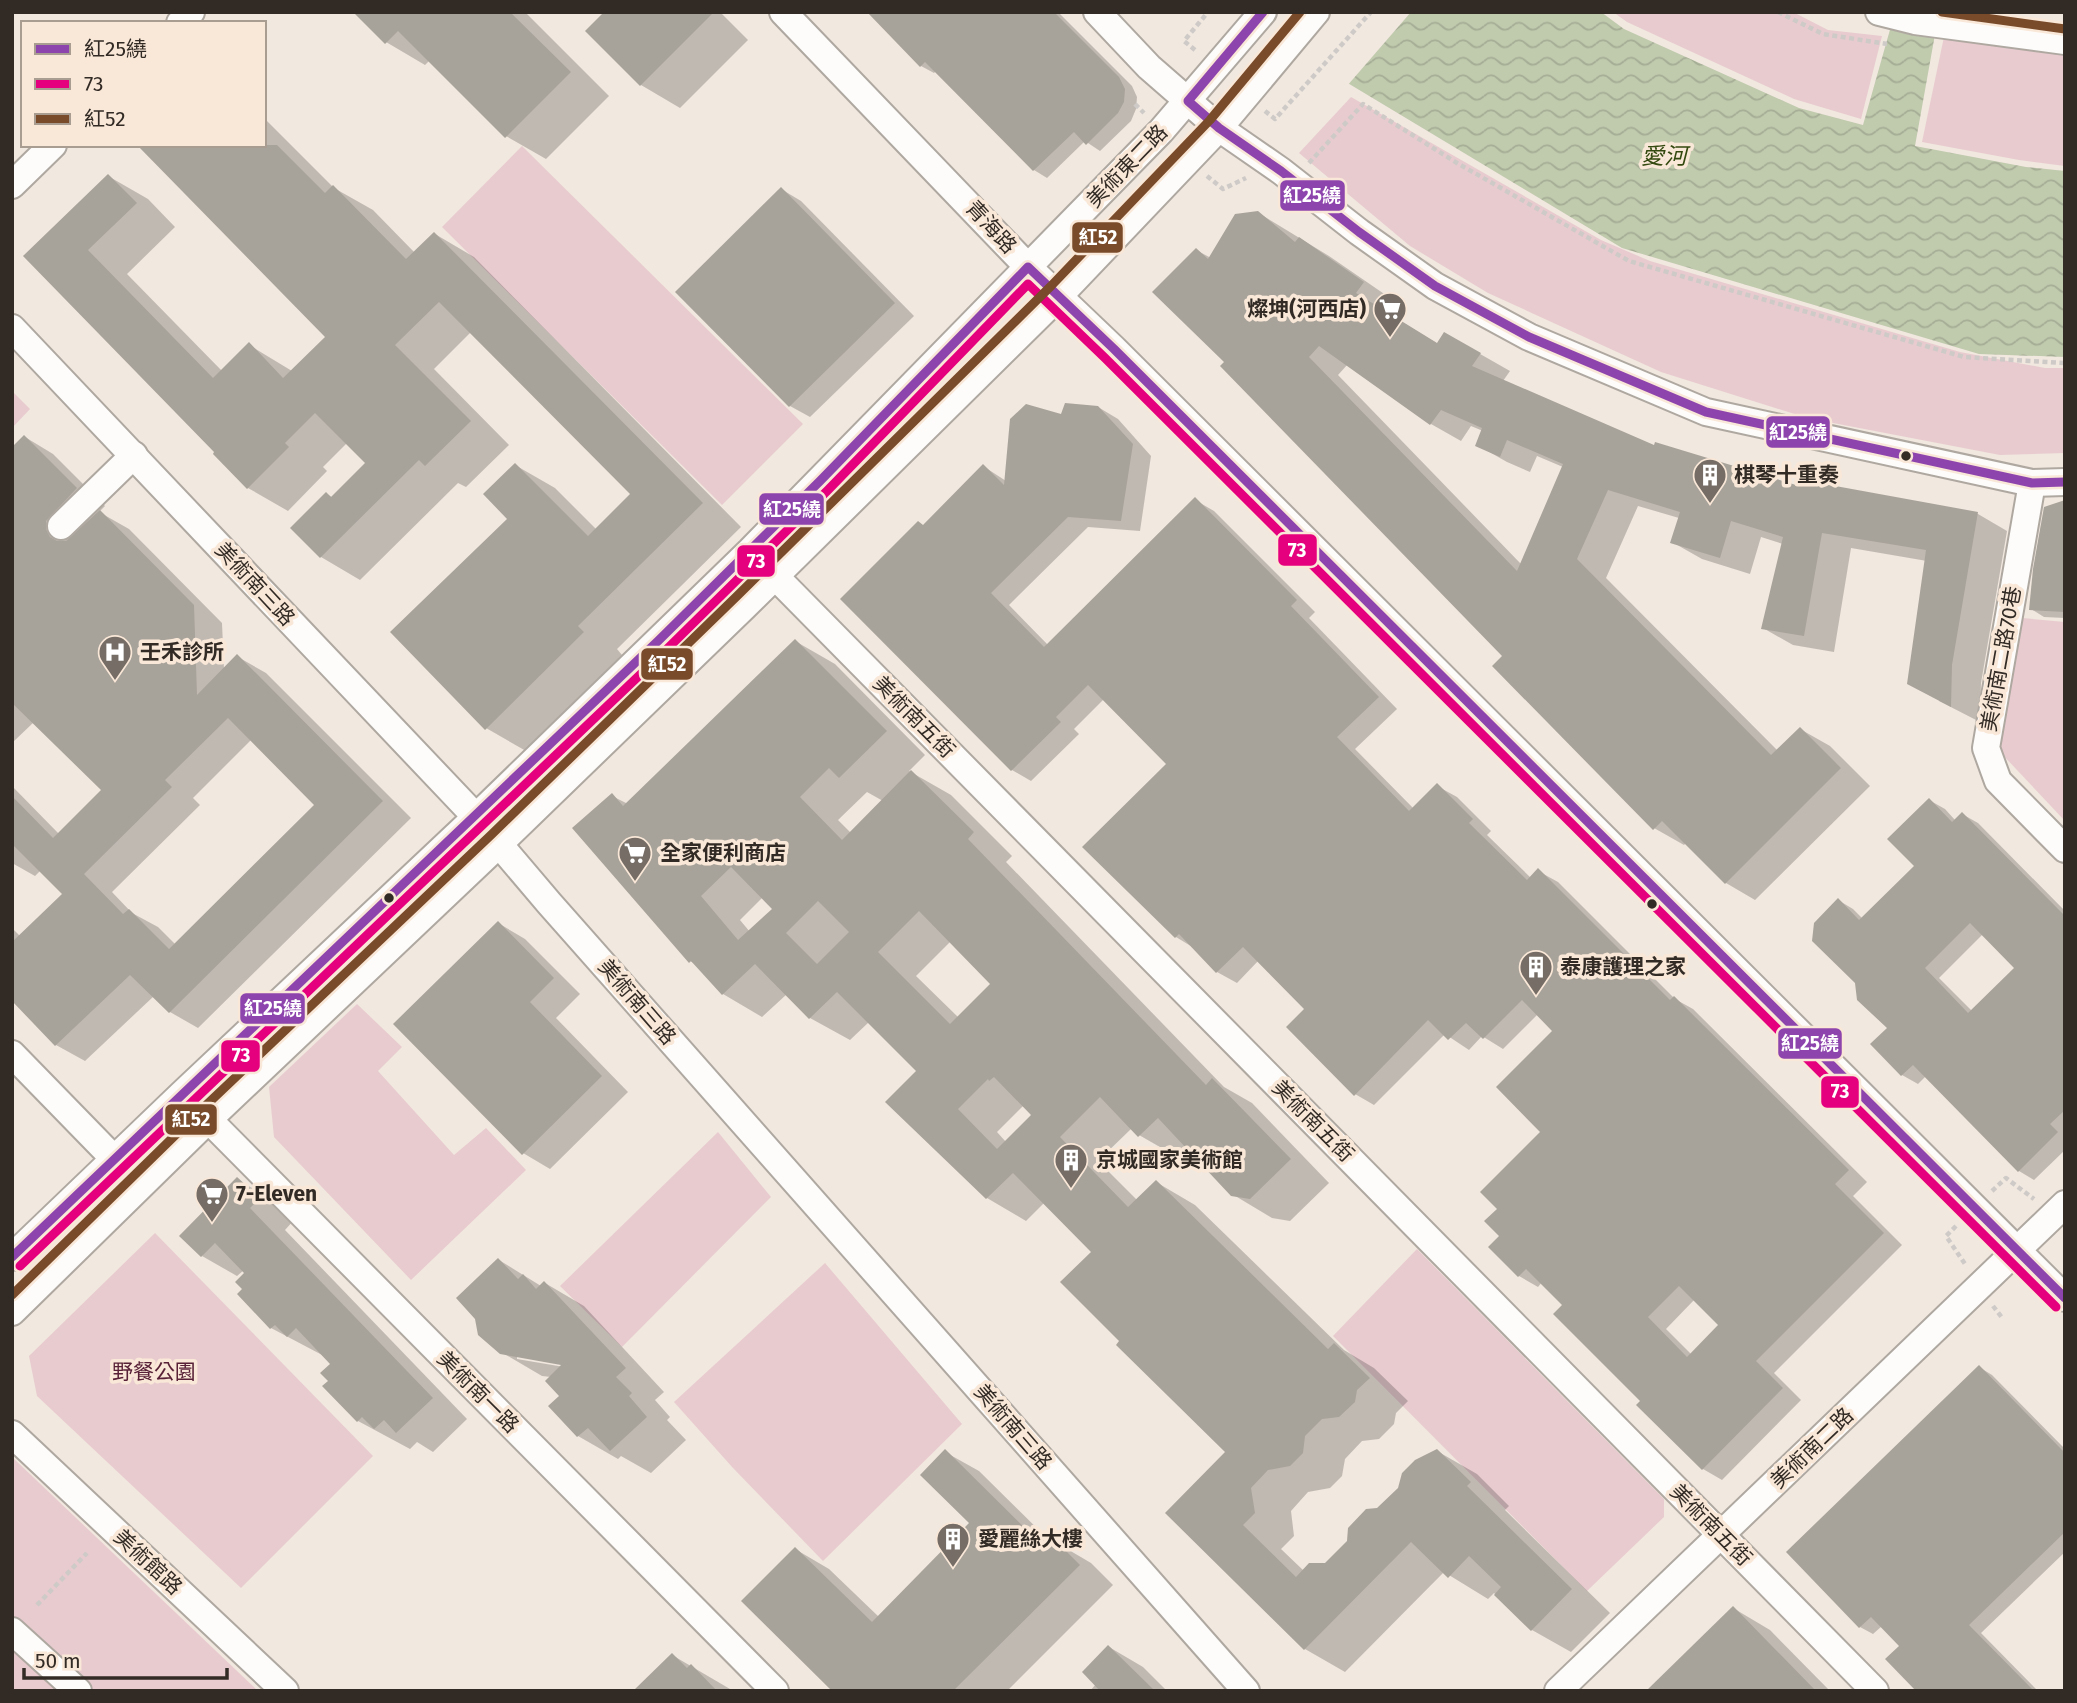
<svg xmlns="http://www.w3.org/2000/svg" width="2077" height="1703" viewBox="0 0 2077 1703" font-family="'Fira Sans','Noto Sans TC',sans-serif">
	<defs>
		<pattern id="water-waves" width="16" height="10" patternUnits="userSpaceOnUse" patternTransform="scale(1.75)"><rect width="16" height="10" fill="#c0caad"/><path d="M0 5q4-4 8 0t8 0" fill="none" stroke="#a5ae95"/></pattern>
	</defs>
	<rect width="100%" height="100%" fill="#f1e8df"/>
	<!-- green -->
	<g fill="#e8cbcf">
		<polygon points="1613,12 1793,12 1828,30 1882,36 1861,119 1794,99 1627,22"/>
		<polygon points="1945,32 2065,43 2065,166 2019,160 1922,142"/>
		<polygon points="1351,97 1601,240 1650,261 1960,352 2045,368 2065,368 2065,453 2000,455 1807,418 1661,372 1488,293 1410,246 1299,153"/>
		<polygon points="522,146 803,424 722,505 442,227"/>
		<polygon points="12,391 30,409 12,428"/>
		<polygon points="2022,618 2065,622 2065,821 2001,753 1998,730"/>
		<polygon points="357,1004 402,1047 378,1071 454,1155 486,1128 526,1170 411,1280 274,1137 269,1087"/>
		<polygon points="718,1132 771,1197 622,1347 560,1286"/>
		<polygon points="155,1233 373,1456 241,1588 37,1396 29,1356"/>
		<polygon points="1417,1249 1664,1499 1664,1517 1587,1591 1333,1336"/>
		<polygon points="825,1263 962,1424 823,1561 733,1468 674,1402"/>
		<polygon points="12,1457 258,1691 12,1691"/>
	</g>
	<!-- water -->
	<polygon fill="url(#water-waves)" points="1276,12 1601,12 1624,29 1799,108 1863,125 1895,12 1939,12 1915,146 2026,167 2065,171 2065,357 1979,354 1622,248 1326,70"/>
	<!-- pier -->
	<polygon fill="#f1e8df" points="1273,12 1411,12 1347,86 1324,72"/>
	<!-- shadow -->
	<g fill="#0003" fill-rule="evenodd">
		<polygon points="356,12 525,12 609,96 546,159 506,136 430,60 425,65 386,42"/>
		<polygon points="606,12 720,12 748,40 680,108 641,85"/>
		<polygon points="869,12 1058,12 1132,86 1137,97 1136,109 1131,121 1100,151 1085,141 1047,178 1034,170 936,71 934,73 921,66"/>
		<polygon points="264,118 334,188 373,210 415,253 435,234 474,257 741,527 617,649 622,655 526,751 486,728 515,465 555,488 597,530 633,495 471,332 434,369 509,445 466,487 458,483 360,580 321,557 327,494 333,498 368,463 347,443 323,467 327,471 288,511 248,488 217,452 26,256 108,176 148,199 175,227 127,274 222,371 249,345 292,371 327,337 264,145"/>
		<polygon points="781,189 801,201 914,316 810,417 790,406"/>
		<path d="M1257,212L1329,256L1393,300L1385,312L1438,344L1445,334L1510,371L1503,381L1655,448L1797,487L1798,481L1978,514L2007,531L1981,683L1980,722L1939,701L1927,561L1851,548L1834,652L1793,645L1763,628L1783,544L1761,537L1750,574L1702,559L1672,542L1679,518L1638,506L1606,578L1778,751L1800,729L1830,746L1870,786L1755,900L1726,883L1686,843L1684,845L1654,828L1504,656L1227,362L1196,250L1211,258ZM1348,364L1431,424L1461,441L1471,426L1483,431L1477,445L1507,462L1530,472L1537,456L1563,467L1521,564L1338,375Z"/>
		<path d="M1098,407L1118,419L1151,456L1140,531L1088,527L1009,605L1048,645L1195,500L1214,511L1315,612L1309,618L1397,709L1355,749L1414,809L1437,786L1457,797L1491,831L1487,835L1531,878L1538,871L1558,882L1675,999L1693,1009L1867,1182L1853,1196L1902,1245L1774,1373L1801,1400L1722,1480L1703,1469L1643,1402L1565,1305L1542,1282L1538,1287L1519,1276L1501,1237L1499,1209L1543,1132L1554,1031L1538,1014L1503,1049L1482,1036L1469,1050L1445,1034L1374,1105L1355,1094L1306,1009L1259,960L1237,983L1217,972L1194,948L1176,937L1169,764L1104,699L1074,729L1079,734L1031,781L1012,770L924,526L983,466L1006,481L1063,416ZM1695,1299L1721,1325L1692,1355L1666,1329Z"/>
		<path d="M25,437L53,454L105,506L99,512L129,529L222,623L224,670L238,657L266,673L411,818L198,1028L170,1012L154,996L85,1061L56,1045L12,999V928L21,937L65,894L41,870L35,876L12,863V786L59,834L103,790L34,722L12,743V450ZM252,739L317,805L176,945L158,927L132,913L112,892L200,805L193,798Z"/>
		<polygon points="2065,505 2065,618 2044,617 2031,609"/>
		<path d="M795,641L835,664L925,755L909,771L951,795L1012,856L1006,862L1224,1087L1252,1103L1329,1183L1290,1221L1272,1218L1232,1194L1189,1148L1179,1158L1139,1135L1132,1128L1098,1161L1137,1200L1156,1182L1195,1205L1344,1350L1374,1368L1408,1401L1396,1413L1394,1424L1379,1439L1362,1441L1345,1459L1342,1476L1330,1488L1308,1492L1291,1511L1294,1536L1281,1549L1304,1571L1325,1565L1437,1451L1477,1474L1509,1506L1505,1510L1610,1613L1571,1652L1532,1630L1494,1593L1488,1599L1444,1572L1345,1672L1305,1649L1168,1513L1228,1452L1121,1341L1093,1252L1045,1202L1026,1221L987,1198L918,1071L869,1022L850,1040L810,1018L787,994L762,1017L723,994L697,965L690,961L612,796L628,804ZM867,792L883,801L851,833L838,820ZM763,897L774,909L750,932L740,920ZM951,941L993,984L959,1018L916,976ZM1024,1105L1033,1115L1006,1142L997,1132Z"/>
		<path d="M1929,800L1945,809L1955,820L1962,814L1978,823L2065,911V1150L2034,1180L2019,1171L1926,1076L1918,1084L1902,1075L1889,1028L1838,900L1853,909L1863,919L1917,866ZM1983,934L2016,968L1972,1011L1939,978Z"/>
		<polygon points="498,923 525,939 580,994 556,1018 628,1092 550,1169 523,1153"/>
		<polygon points="238,1180 273,1200 294,1220 285,1230 467,1419 433,1452 417,1442 410,1449 358,1421 330,1381 332,1364 324,1356 271,1328 245,1289 247,1273 244,1270 237,1276 202,1256"/>
		<path d="M499,1260L541,1286L545,1283L584,1306L664,1392L655,1400L670,1417L667,1420L686,1440L651,1473L621,1456L618,1459L578,1436L550,1406L561,1396L551,1377L542,1376L501,1352ZM517,1355L570,1364V1368L517,1359Z"/>
		<polygon points="1979,1367 1992,1375 2065,1449 2065,1552 1981,1633 2038,1691 1919,1691 1902,1646 1882,1626 1873,1634 1860,1627"/>
		<polygon points="945,1452 979,1471 1054,1545 1057,1543 1091,1563 1113,1585 1007,1691 835,1691 795,1549 829,1569 879,1617 971,1523"/>
		<polygon points="1733,1608 1770,1630 1830,1691 1649,1691"/>
		<polygon points="1109,1647 1143,1667 1167,1691 1090,1691 1096,1684"/>
		<polygon points="672,1655 730,1689 732,1691 650,1691"/>
	</g>
	<!-- building -->
	<g fill="#a7a29a" fill-rule="evenodd">
		<polygon points="353,12 510,12 571,72 505,138 398,31 385,44"/>
		<polygon points="604,12 714,12 640,86 585,31"/>
		<polygon points="867,12 1054,12 1119,77 1125,89 1124,102 1118,113 1086,145 1074,132 1033,171 925,62 920,67"/>
		<polygon points="137,145 277,145 325,193 333,185 406,259 434,232 703,503 578,626 584,632 485,730 390,632 507,519 483,494 515,463 588,536 630,494 439,302 395,345 471,421 425,466 419,460 320,558 290,528 326,492 331,497 365,463 315,413 285,443 289,447 247,489 213,454 214,452 23,256 108,174 137,203 88,250 213,378 249,342 283,378 325,337"/>
		<polygon points="781,187 895,303 789,407 675,292"/>
		<path d="M1258,211L1295,242L1299,237L1364,282L1356,293L1437,343L1444,332L1481,353L1472,366L1654,445L1655,442L1796,485L1797,479L1978,512L1952,665L1951,707L1907,684L1926,550L1822,533L1804,636L1761,629L1783,537L1731,521L1720,558L1670,543L1680,512L1608,490L1577,559L1771,755L1800,727L1841,768L1725,884L1662,821L1653,830L1492,666L1502,656L1220,366L1224,362L1152,292L1196,248L1208,259L1235,214ZM1319,346L1430,425L1441,410L1482,428L1475,446L1500,457L1507,440L1563,464L1517,571L1309,357Z"/>
		<path d="M1065,403L1098,406L1133,444L1121,521L1068,517L991,593L1044,647L1195,497L1297,600L1291,606L1379,697L1337,737L1409,811L1437,783L1473,819L1469,823L1527,880L1538,868L1670,1000L1674,996L1849,1170L1835,1184L1884,1233L1756,1361L1783,1388L1702,1470L1636,1405L1640,1401L1553,1314L1562,1305L1526,1269L1518,1277L1488,1247L1499,1236L1484,1221L1497,1209L1480,1192L1540,1132L1496,1087L1552,1031L1522,1000L1483,1039L1466,1023L1448,1040L1428,1020L1354,1096L1286,1027L1304,1009L1243,947L1216,973L1179,934L1175,938L1082,847L1166,764L1088,685L1056,717L1061,722L1011,771L840,599L918,521L923,525L983,464L1004,485L1010,419L1026,404L1061,414ZM1679,1286L1718,1325L1687,1357L1648,1317Z"/>
		<path d="M24,435L77,488L46,521V529L50,537L57,541H66L100,510L194,605L197,695L237,654L383,801L169,1013L130,975L55,1046L12,1001V942L62,894L12,844V796L53,838L101,790L12,703V447ZM228,718L314,805L169,949L129,909L123,914L84,874L172,787L165,780Z"/>
		<polygon points="2065,500 2065,612 2029,610 2033,569 2044,507"/>
		<path d="M795,639L887,731L839,778L829,768L800,797L842,840L911,770L974,832L968,839L1206,1085L1212,1078L1291,1159L1250,1199L1231,1196L1158,1118L1138,1137L1100,1097L1060,1137L1128,1207L1156,1180L1328,1349L1334,1343L1370,1378L1357,1390L1355,1402L1339,1417L1322,1419L1305,1436L1303,1453L1290,1466L1268,1470L1251,1488L1255,1513L1243,1525L1296,1577L1309,1563H1325L1347,1541L1348,1528L1366,1509L1377,1508L1398,1488L1402,1473L1415,1460L1437,1449L1471,1482L1467,1486L1572,1589L1531,1631L1494,1595L1501,1587L1469,1556L1448,1578L1411,1542L1304,1650L1165,1513L1225,1452L1116,1345L1119,1341L1060,1282L1091,1252L1013,1173L986,1199L885,1102L916,1071L837,992L809,1019L755,964L722,995L691,961L689,963L572,828L612,793L623,806ZM731,867L772,909L738,940L701,896ZM818,901L849,932L817,964L786,933ZM919,911L990,984L950,1024L878,952ZM994,1077L1031,1115L997,1149L958,1109L988,1079L989,1081Z"/>
		<path d="M1929,798L1952,822L1962,812L2065,916V1110L2050,1124L2058,1132L2018,1172L1913,1065L1901,1076L1870,1044L1887,1028L1857,1000L1855,983L1812,941L1814,923L1838,898L1859,920L1914,866L1887,839ZM1970,923L2014,968L1968,1013L1925,968Z"/>
		<polygon points="498,921 554,978 530,1002 602,1076 522,1155 393,1024"/>
		<polygon points="237,1177 260,1198 250,1208 433,1398 396,1433 384,1420 374,1429 362,1417 357,1422 322,1386 328,1381 320,1373 330,1364 296,1328 287,1337 275,1325 270,1329 237,1294 242,1289 235,1282 244,1273 215,1243 201,1257 179,1236"/>
		<polygon points="498,1258 518,1279 523,1274 536,1289 544,1281 626,1368 616,1377 632,1393 629,1396 647,1417 610,1451 588,1428 577,1437 548,1406 559,1396 545,1381 561,1365 500,1354 478,1335 475,1319 456,1298"/>
		<polygon points="1979,1365 2065,1453 2065,1532 1969,1625 2034,1691 1916,1691 1885,1659 1899,1646 1871,1617 1859,1628 1786,1552"/>
		<polygon points="945,1449 1047,1550 1056,1541 1080,1565 953,1691 832,1691 741,1601 795,1547 872,1622 969,1523 920,1475"/>
		<polygon points="1733,1606 1816,1691 1646,1691"/>
		<polygon points="1108,1645 1155,1691 1100,1691 1082,1672"/>
		<polygon points="672,1653 687,1668 691,1664 717,1691 633,1691"/>
	</g>
	<g fill="none" stroke-linecap="round" stroke-linejoin="round">
		<defs>
			<g id="minor">
				<polyline points="783,12 1028,267 1114,349 2065,1298"/>
				<polyline points="1097,12 1149,67 1219,128 1281,171 1359,232 1435,286 1529,337 1706,412 2032,483 2065,482"/>
				<polyline points="1879,12 1915,21 2065,41"/>
				<polyline points="180,23 191,12"/>
				<polyline points="12,185 53,145"/>
				<polyline points="12,328 476,817 549,903 1246,1691"/>
				<polyline points="2032,483 1986,748 1998,781 2065,849"/>
				<polyline points="61,526 134,455"/>
				<polyline points="764,565 1875,1691"/>
				<polyline points="12,1054 125,1170"/>
				<polyline points="196,1107 775,1691"/>
				<polyline points="12,1257 183,1093 476,817 750,551 1161,131 1263,12"/>
				<polyline points="12,1312 209,1119 499,844 745,606 1060,295 1219,128 1316,12"/>
				<polyline points="12,1434 285,1691"/>
				<polyline points="12,1631 78,1691"/>
				<polyline points="1558,1691 2065,1204"/>
			</g>
		</defs>
		<!-- minor casing -->
		<use href="#minor" stroke="#aea8a1" stroke-width="30"/>
		<!-- path -->
		<g stroke="#cecac8" stroke-width="4.5" stroke-dasharray="5 3.5" stroke-linecap="butt">
			<polyline points="1778,12 1823,34 1887,44"/>
			<polyline points="1195,50 1184,41 1208,12"/>
			<polyline points="1135,104 1144,113"/>
			<polyline points="1265,111 1275,119 1371,12"/>
			<polyline points="1309,163 1363,104 1457,163 1629,261 1964,357 2065,363"/>
			<polyline points="1207,176 1223,189 1246,178"/>
			<polyline points="1992,1191 2006,1178 2034,1199"/>
			<polyline points="1956,1226 1946,1236 1965,1264"/>
			<polyline points="1993,1306 2003,1319"/>
			<polyline points="37,1605 87,1553"/>
		</g>
		<!-- minor -->
		<use href="#minor" stroke="#fdfcfa" stroke-width="26"/>
		<defs>
			<g id="bus-1">
				<polyline points="1263,12 1188,101 1219,128 1281,171 1359,232 1435,286 1529,337 1706,412 2032,483 2065,482"/>
				<polyline points="12,1257 658,641 820,481 1028,267 1114,349 2065,1298"/>
			</g>
			<polyline id="bus-2" points="20,1266 666,650 828,490 1028,284 1105,358 2056,1307"/>
			<g id="bus-3">
				<polyline points="1942,12 2065,29"/>
				<polyline points="12,1295 201,1110 491,835 736,597 1051,286 1210,120 1300,12"/>
			</g>
		</defs>
		<!-- bus-1 casing -->
		<use href="#bus-1" stroke="#f9e7d7" stroke-width="14"/>
		<!-- bus-2 casing -->
		<use href="#bus-2" stroke="#f9e7d7" stroke-width="14"/>
		<!-- bus-3 casing -->
		<use href="#bus-3" stroke="#f9e7d7" stroke-width="14"/>
		<!-- bus-1 -->
		<use href="#bus-1" stroke="#8e44ad" stroke-width="9"/>
		<!-- bus-2 -->
		<use href="#bus-2" stroke="#e5007d" stroke-width="9"/>
		<!-- bus-3 -->
		<use href="#bus-3" stroke="#7a4b2a" stroke-width="9"/>
	</g>
	<!-- icons -->
	<defs>
		<symbol id="supermarket-pin" viewBox="-11 -11 22 30"><path d="M0 17L-7.5 6A9.5 9.5 0 1 1 7.5 6Z" fill="#756d66" stroke="#f9e7d7"/><path d="M-6-5.5h2.5l.6 2H6L4.5 2H-2.5L-4.4-4H-6ZM-1.5 3.2a1.3 1.3 0 1 0 .1 0ZM3 3.2a1.3 1.3 0 1 0 .1 0Z" fill="#fff"/></symbol>
		<symbol id="building-pin" viewBox="-11 -11 22 30"><path d="M0 17L-7.5 6A9.5 9.5 0 1 1 7.5 6Z" fill="#756d66" stroke="#f9e7d7"/><path d="M-4-6H4V6H1V3H-1V6H-4ZM-2.5-4.3h1.7v1.8h-1.7ZM.8-4.3h1.7v1.8H.8ZM-2.5-1h1.7V.8h-1.7ZM.8-1h1.7V.8H.8Z" fill="#fff"/></symbol>
		<symbol id="hospital-pin" viewBox="-11 -11 22 30"><path d="M0 17L-7.5 6A9.5 9.5 0 1 1 7.5 6Z" fill="#756d66" stroke="#f9e7d7"/><path d="M-5-5h3v3.5h4V-5h3V5h-3V1.5h-4V5h-3Z" fill="#fff"/></symbol>
	</defs>
	<g fill-rule="evenodd">
		<use href="#supermarket-pin" x="1371" y="290" width="38" height="52"/>
		<use href="#building-pin" x="1691" y="456" width="38" height="52"/>
		<use href="#hospital-pin" x="96" y="633" width="38" height="52"/>
		<use href="#supermarket-pin" x="616" y="834" width="38" height="52"/>
		<use href="#building-pin" x="1517" y="948" width="38" height="52"/>
		<use href="#building-pin" x="1052" y="1141" width="38" height="52"/>
		<use href="#supermarket-pin" x="193" y="1175" width="38" height="52"/>
		<use href="#building-pin" x="934" y="1520" width="38" height="52"/>
	</g>
	<!-- markers -->
	<g fill="#322b25" stroke="#f9e7d7" stroke-width="2.5">
		<circle cx="1906" cy="456" r="6"/>
		<circle cx="389" cy="898" r="6"/>
		<circle cx="1652" cy="904" r="6"/>
	</g>
	<g text-anchor="middle" stroke-width="7" stroke-linejoin="round" paint-order="stroke">
		<!-- street labels -->
		<g font-size="21" fill="#322b25" stroke="#f9e7d7">
			<text transform="translate(1127 166) rotate(-46)" y="7">美術東二路</text>
			<text transform="translate(991 227) rotate(47)" y="7">青海路</text>
			<text transform="translate(255 584) rotate(47)" y="7">美術南三路</text>
			<text transform="translate(2001 659) rotate(-80)" y="7">美術南二路70巷</text>
			<text transform="translate(914 717) rotate(45)" y="7">美術南五街</text>
			<text transform="translate(637 1002) rotate(49)" y="7">美術南三路</text>
			<text transform="translate(1313 1121) rotate(45)" y="7">美術南五街</text>
			<text transform="translate(478 1392) rotate(45)" y="7">美術南一路</text>
			<text transform="translate(1013 1427) rotate(49)" y="7">美術南三路</text>
			<text transform="translate(1812 1448) rotate(-44)" y="7">美術南二路</text>
			<text transform="translate(1711 1525) rotate(45)" y="7">美術南五街</text>
			<text transform="translate(148 1562) rotate(43)" y="7">美術館路</text>
		</g>
		<!-- poi labels -->
		<g font-size="21" font-weight="bold" fill="#322b25" stroke="#f9e7d7" text-anchor="start">
			<text x="1366" y="316" text-anchor="end">燦坤(河西店)</text>
			<text x="1734" y="482">棋琴十重奏</text>
			<text x="140" y="659">壬禾診所</text>
			<text x="660" y="860">全家便利商店</text>
			<text x="1560" y="974">泰康護理之家</text>
			<text x="1096" y="1167">京城國家美術館</text>
			<text x="236" y="1201">7-Eleven</text>
			<text x="978" y="1546">愛麗絲大樓</text>
		</g>
		<!-- park labels -->
		<g font-size="21" fill="#582137" stroke="#f9e7d7">
			<text x="154" y="1379">野餐公園</text>
		</g>
		<!-- water labels -->
		<g font-size="23" font-style="italic" fill="#33490f" stroke="#f9e7d7">
			<text x="1664" y="164">愛河</text>
		</g>
	</g>
	<g stroke="#f9e7d7" stroke-width="2.5">
		<rect x="1279" y="179" width="67" height="33" rx="7" fill="#8e44ad"/>
		<rect x="1071" y="221" width="53" height="33" rx="7" fill="#7a4b2a"/>
		<rect x="1765" y="415" width="66" height="34" rx="7" fill="#8e44ad"/>
		<rect x="758" y="492" width="67" height="34" rx="7" fill="#8e44ad"/>
		<rect x="1277" y="533" width="41" height="34" rx="7" fill="#e5007d"/>
		<rect x="736" y="544" width="40" height="34" rx="7" fill="#e5007d"/>
		<rect x="640" y="647" width="54" height="34" rx="7" fill="#7a4b2a"/>
		<rect x="239" y="992" width="67" height="33" rx="7" fill="#8e44ad"/>
		<rect x="1777" y="1027" width="66" height="33" rx="7" fill="#8e44ad"/>
		<rect x="220" y="1039" width="41" height="34" rx="7" fill="#e5007d"/>
		<rect x="1820" y="1075" width="40" height="34" rx="7" fill="#e5007d"/>
		<rect x="164" y="1103" width="54" height="33" rx="7" fill="#7a4b2a"/>
	</g>
	<g font-size="19" text-anchor="middle" font-weight="bold" fill="#fff">
		<text x="1312" y="202">紅25繞</text>
		<text x="1098" y="244">紅52</text>
		<text x="1798" y="439">紅25繞</text>
		<text x="792" y="516">紅25繞</text>
		<text x="1297" y="557">73</text>
		<text x="756" y="568">73</text>
		<text x="667" y="671">紅52</text>
		<text x="273" y="1015">紅25繞</text>
		<text x="1810" y="1050">紅25繞</text>
		<text x="241" y="1062">73</text>
		<text x="1840" y="1098">73</text>
		<text x="191" y="1126">紅52</text>
	</g>
	<!-- border -->
	<rect width="2077" height="1703" fill="none" stroke="#322b25" stroke-width="28"/>
	<!-- legend -->
	<rect x="21" y="21" width="245" height="126" fill="#f9e7d7" stroke="#a99c90" stroke-width="2"/>
	<rect x="35" y="44" width="35" height="10" fill="#8e44ad" stroke="#a99c90" stroke-width="2"/>
	<text x="84" y="56" font-size="21" fill="#322b25">紅25繞</text>
	<rect x="35" y="79" width="35" height="10" fill="#e5007d" stroke="#a99c90" stroke-width="2"/>
	<text x="84" y="91" font-size="21" fill="#322b25">73</text>
	<rect x="35" y="114" width="35" height="10" fill="#7a4b2a" stroke="#a99c90" stroke-width="2"/>
	<text x="84" y="126" font-size="21" fill="#322b25">紅52</text>
	<!-- scale -->
	<path d="M24 1668v10h203v-10" fill="none" stroke="#322b25" stroke-width="3.5"/>
	<text x="35" y="1668" font-size="21" fill="#322b25" stroke="#f9e7d7" stroke-width="5" paint-order="stroke">50 m</text>
</svg>
